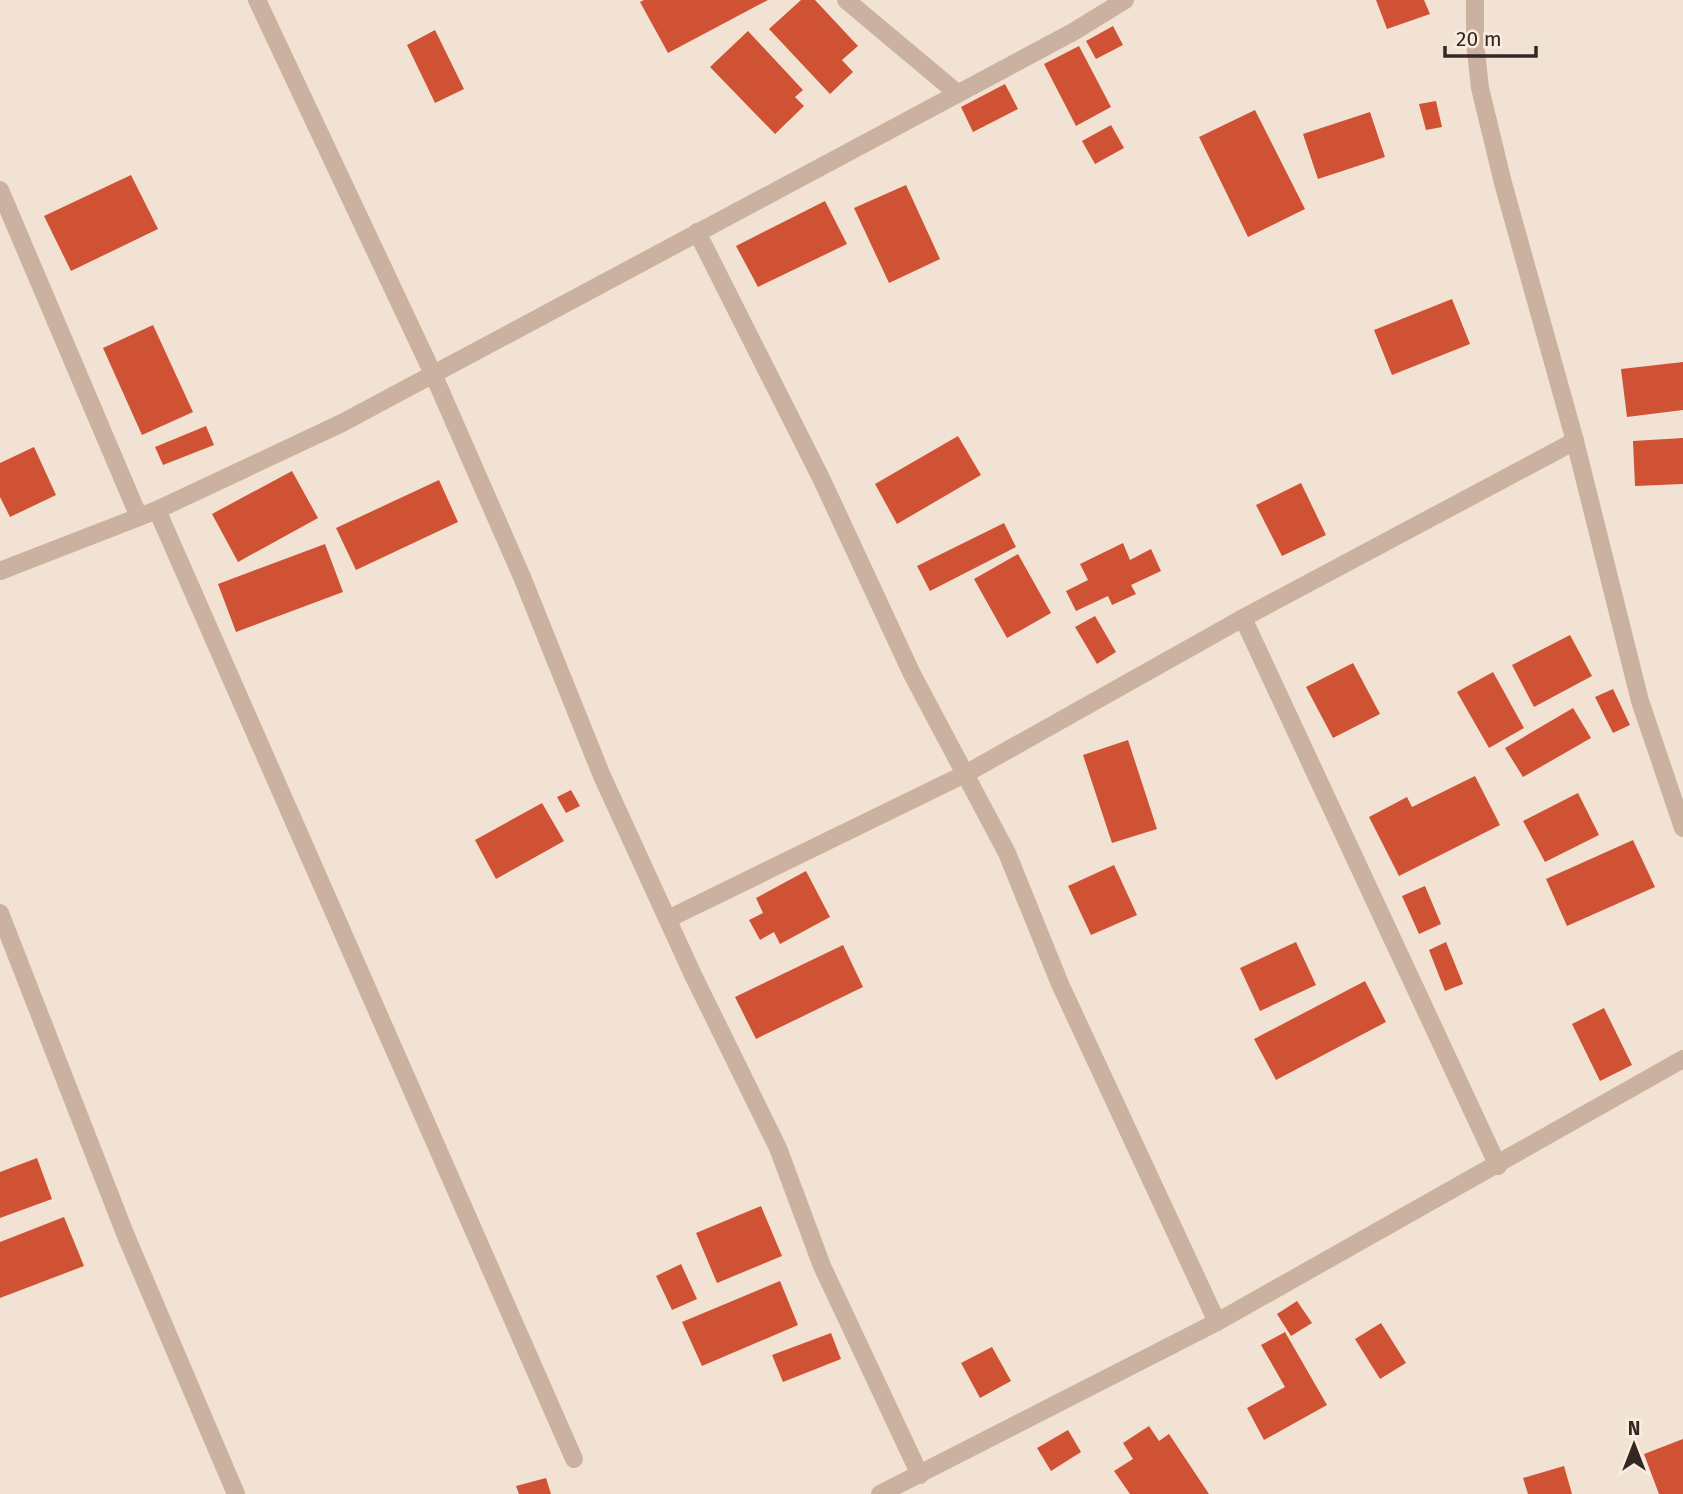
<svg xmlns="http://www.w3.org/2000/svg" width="1683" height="1494" viewBox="0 0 1683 1494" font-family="'Fira Sans',sans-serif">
	<rect width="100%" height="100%" fill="#f2e2d4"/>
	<!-- building -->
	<g fill="#d05234">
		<polygon points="644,0 768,0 668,53 640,2"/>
		<polygon points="801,0 815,0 858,46 842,60 853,72 830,94 769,29"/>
		<polygon points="1376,0 1424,0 1430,14 1387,29"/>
		<polygon points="1113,26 1123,45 1096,59 1086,41"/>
		<polygon points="435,30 464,89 435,103 407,45"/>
		<polygon points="748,31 803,90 795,97 804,106 775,134 710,67"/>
		<polygon points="1079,46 1111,107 1076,126 1044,64"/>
		<polygon points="1005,84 1018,109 973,132 961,107"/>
		<polygon points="1436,101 1442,127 1426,130 1419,104"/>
		<polygon points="1255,110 1305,209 1248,237 1199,137"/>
		<polygon points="1370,112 1385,157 1318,179 1303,134"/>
		<polygon points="1111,125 1124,148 1095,164 1082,141"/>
		<polygon points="131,175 158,229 71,271 44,216"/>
		<polygon points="906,185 940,259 889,283 854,208"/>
		<polygon points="825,201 847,244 758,287 736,246"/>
		<polygon points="1452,299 1470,344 1392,375 1374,330"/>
		<polygon points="153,325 193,412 142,435 103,348"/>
		<polygon points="1683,362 1683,410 1627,417 1621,369"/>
		<polygon points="206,426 214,445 163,465 155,447"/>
		<polygon points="958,436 981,475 897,524 875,484"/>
		<polygon points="1683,438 1683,484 1635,486 1633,441"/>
		<polygon points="34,447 56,495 10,517 0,497 0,463"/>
		<polygon points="292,471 318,518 238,562 212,514"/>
		<polygon points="439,480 458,522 356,570 336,528"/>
		<polygon points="1301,483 1326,535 1282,556 1256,505"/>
		<polygon points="1004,523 1016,547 930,591 917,566"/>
		<polygon points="1123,543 1130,560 1151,549 1161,571 1131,585 1136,594 1112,605 1108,596 1076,611 1066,591 1088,580 1080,564"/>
		<polygon points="325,544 343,592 236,632 218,584"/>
		<polygon points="1018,554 1051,613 1007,638 974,579"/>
		<polygon points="1095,616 1116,652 1097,664 1075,627"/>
		<polygon points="1570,635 1592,676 1534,707 1512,665"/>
		<polygon points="1353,663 1380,714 1333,738 1306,687"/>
		<polygon points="1493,672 1524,728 1489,748 1457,692"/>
		<polygon points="1613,689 1630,725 1613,733 1595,697"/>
		<polygon points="1573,708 1591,738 1523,777 1505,748"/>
		<polygon points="1128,740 1157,829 1112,843 1083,755"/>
		<polygon points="1475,776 1500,825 1399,876 1369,817 1407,797 1412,807"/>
		<polygon points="571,790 580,806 566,813 557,797"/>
		<polygon points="1578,793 1599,835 1545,862 1523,821"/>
		<polygon points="542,803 564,841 496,879 475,840"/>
		<polygon points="1633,840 1655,887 1567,926 1546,879"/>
		<polygon points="1114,865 1137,915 1091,935 1068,886"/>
		<polygon points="806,871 830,917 780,944 774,932 760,940 749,920 763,913 756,898"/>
		<polygon points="1425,886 1441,924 1419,934 1402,896"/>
		<polygon points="1296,942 1316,985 1260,1011 1240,968"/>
		<polygon points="1446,942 1463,984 1445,991 1429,950"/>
		<polygon points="843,945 863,987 756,1039 735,997"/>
		<polygon points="1365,981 1386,1022 1276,1080 1254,1039"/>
		<polygon points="1604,1008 1632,1065 1600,1081 1572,1024"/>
		<polygon points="37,1158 52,1199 0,1218 0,1172"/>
		<polygon points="761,1206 782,1256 717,1283 696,1233"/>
		<polygon points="64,1217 84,1266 0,1298 0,1242"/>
		<polygon points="681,1264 697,1299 672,1310 656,1276"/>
		<polygon points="780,1281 798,1325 702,1366 682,1322"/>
		<polygon points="1297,1301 1312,1323 1291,1336 1277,1314"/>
		<polygon points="1381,1323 1406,1363 1380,1379 1355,1339"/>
		<polygon points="1285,1332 1327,1405 1264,1440 1247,1408 1285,1387 1261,1345"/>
		<polygon points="831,1333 841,1359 783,1382 772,1355"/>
		<polygon points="992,1347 1011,1381 980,1398 961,1363"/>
		<polygon points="1149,1426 1159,1441 1169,1434 1209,1494 1130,1494 1114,1471 1133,1459 1123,1443"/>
		<polygon points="1068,1430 1081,1452 1051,1471 1037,1448"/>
		<polygon points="1683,1439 1683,1494 1659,1494 1644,1454"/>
		<polygon points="1564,1466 1572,1494 1528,1494 1523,1478"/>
		<polygon points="546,1478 551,1494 519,1494 516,1486"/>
	</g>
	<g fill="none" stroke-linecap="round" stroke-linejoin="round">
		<!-- minor -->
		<g stroke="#cbb19f" stroke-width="18">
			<polyline points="257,0 434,376 522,577 602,776 693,975 778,1148 822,1266 920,1475"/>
			<polyline points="846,0 957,93"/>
			<polyline points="1475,0 1475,42 1480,88 1503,183 1575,441 1640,701 1683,828"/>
			<polyline points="0,190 139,517"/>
			<polyline points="697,232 821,478 912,674 1007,853 1060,984 1217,1322"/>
			<polyline points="157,510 574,1459"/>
			<polyline points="0,571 157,510 342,423 1073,32 1125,0"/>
			<polyline points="1243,618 1498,1166"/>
			<polyline points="0,913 126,1236 236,1494"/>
			<polyline points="668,919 967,773 1243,618 1575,441"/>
			<polyline points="880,1494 1217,1322 1683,1059"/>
		</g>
	</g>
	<!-- north arrow -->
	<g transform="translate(1634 1445)" stroke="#faede0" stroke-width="5" paint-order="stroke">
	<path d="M0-5L12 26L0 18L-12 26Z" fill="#342823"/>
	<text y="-10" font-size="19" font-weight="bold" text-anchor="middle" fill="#342823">N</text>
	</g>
	<!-- scale -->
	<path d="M1445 46v10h91v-10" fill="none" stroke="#342823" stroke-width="3.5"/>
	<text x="1456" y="46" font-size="21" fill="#342823" stroke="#faede0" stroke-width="5" paint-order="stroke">20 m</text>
</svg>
